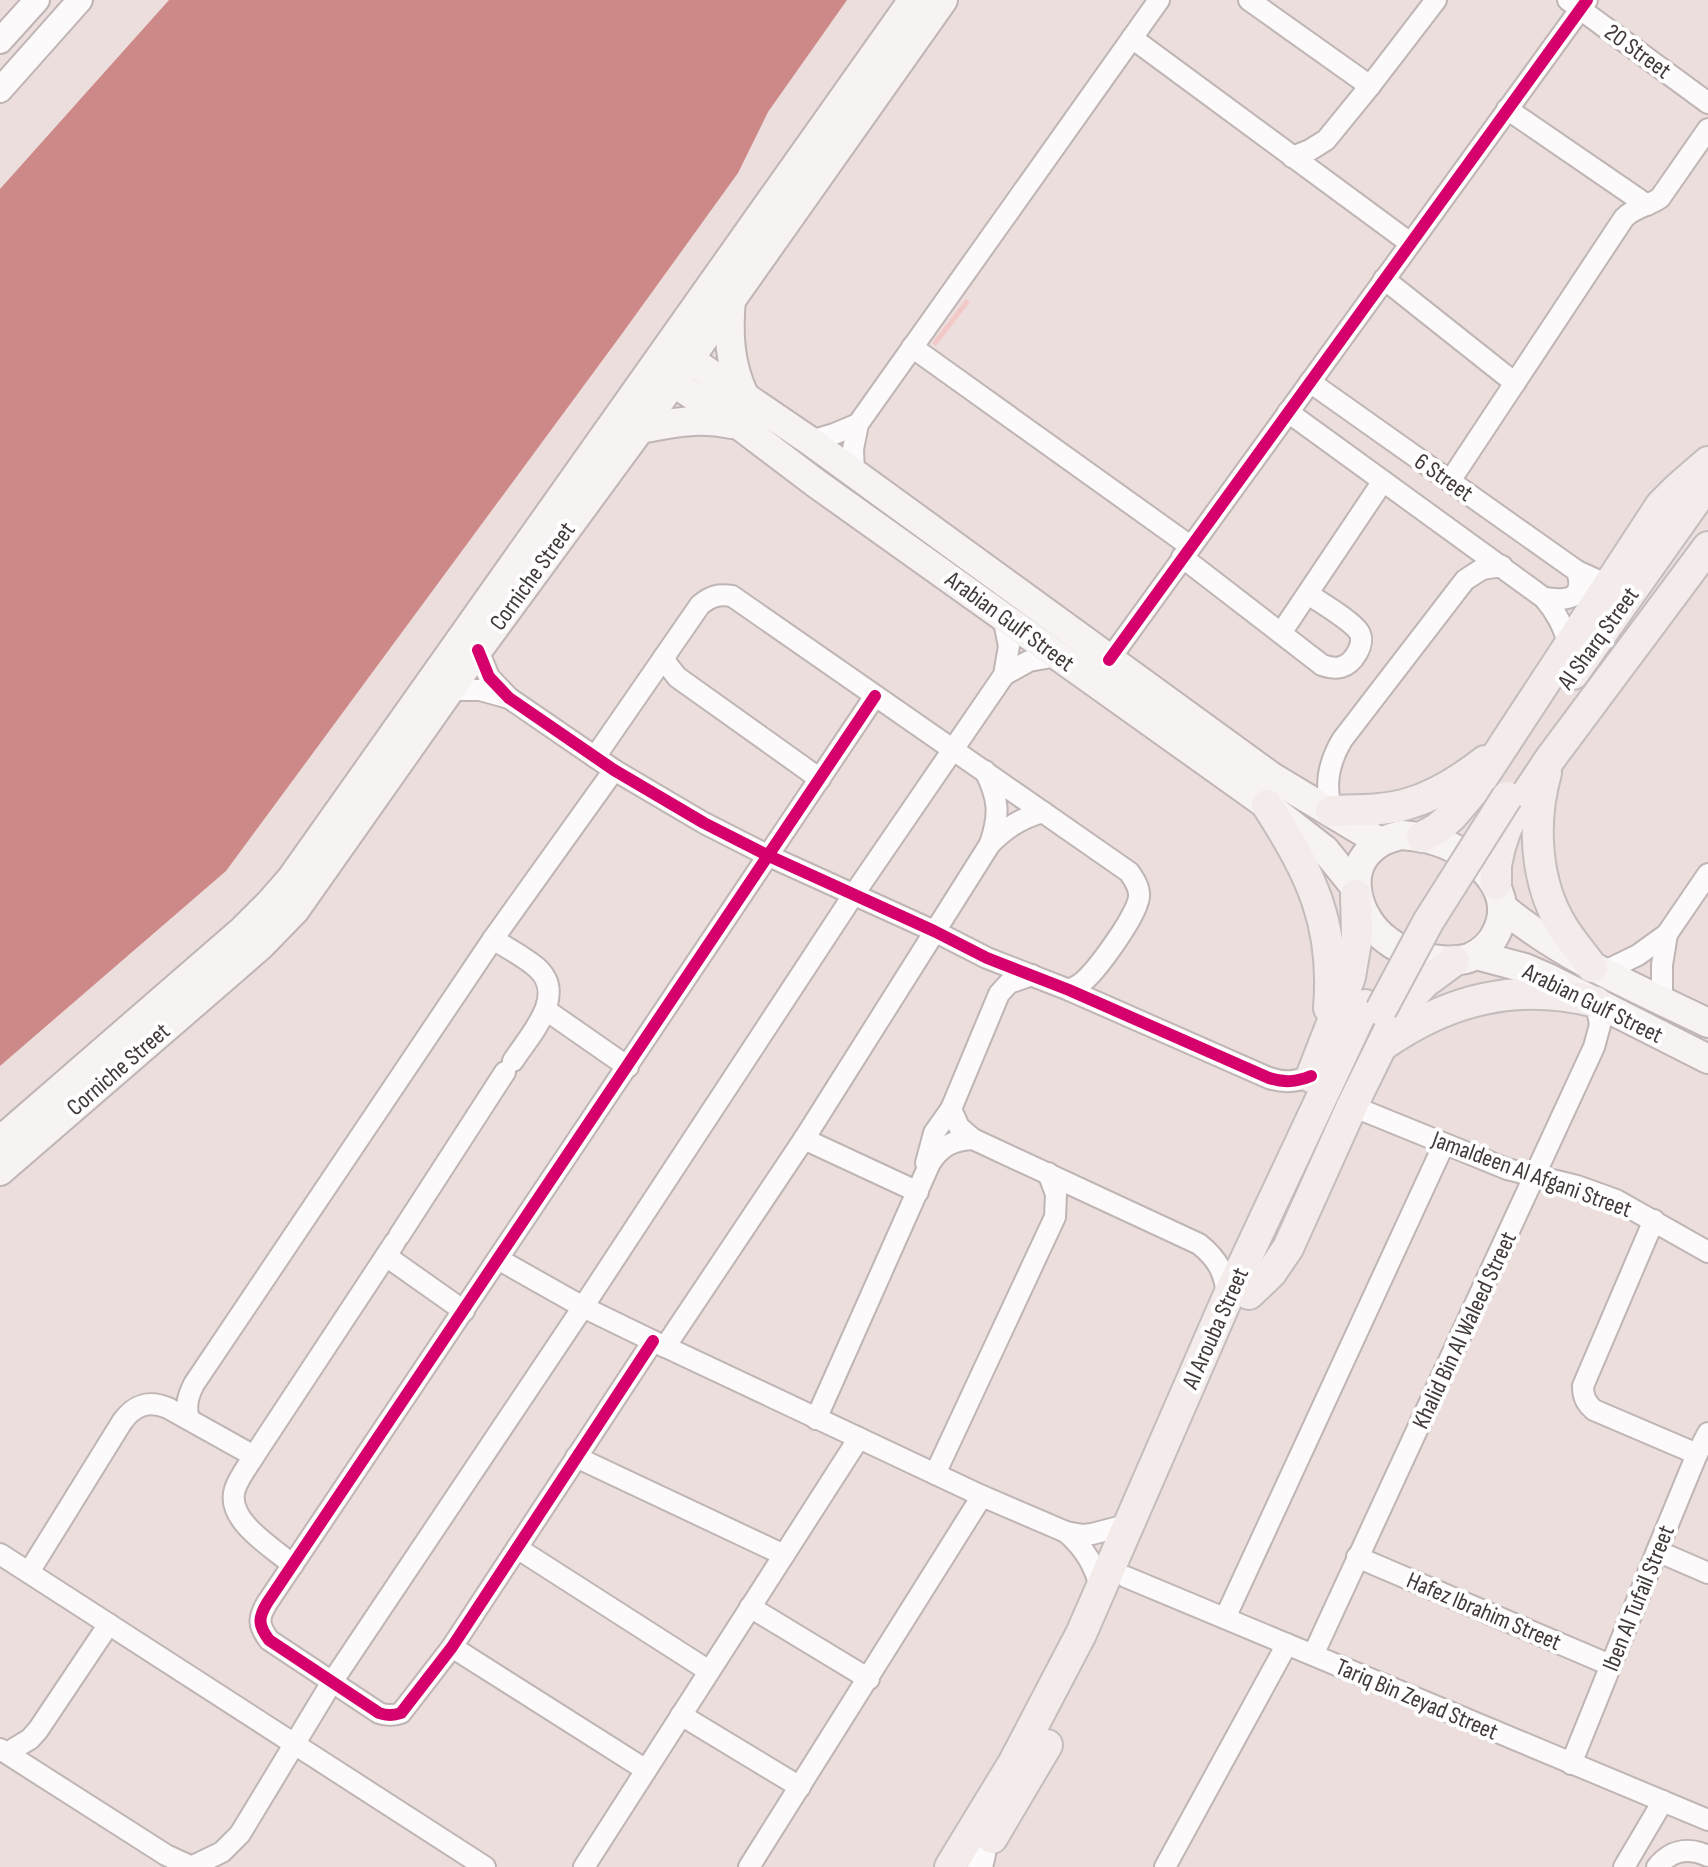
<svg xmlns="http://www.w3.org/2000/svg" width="1708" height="1867" viewBox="0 0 1708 1867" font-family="'Sofia Sans Condensed',sans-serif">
	<rect width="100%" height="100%" fill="#ecdedd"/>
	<!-- green -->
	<polygon fill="#f2c9c6" points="966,299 970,302 936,346 932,343"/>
	<!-- water -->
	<polygon fill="#cd8987" points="169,0 847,0 768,112 738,173 624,331 226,871 0,1066 0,189"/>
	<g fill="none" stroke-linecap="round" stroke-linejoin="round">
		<defs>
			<g id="minor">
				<polyline points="1249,0 1370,86"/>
				<polyline points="1568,0 1708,103"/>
				<polyline points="1132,38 1410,243"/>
				<polyline points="1507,109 1647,205"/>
				<polyline points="1292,157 1310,150 1326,140 1370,86 1436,0"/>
				<polyline points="1384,279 1515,383"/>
				<polyline points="912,347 1190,546"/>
				<polyline points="1310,382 1577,571 1608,585"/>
				<path d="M1288,412L1544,598C1557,613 1563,626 1569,645"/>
				<polyline points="810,441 834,434 858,424"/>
				<polyline points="854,473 853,449 858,424 1159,0"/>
				<path d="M1450,481L1624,218C1636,206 1647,207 1660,198L1708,129"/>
				<path d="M1182,557L1322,665C1328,667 1334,669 1341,667C1353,664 1366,644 1359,632C1352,621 1320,602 1308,594"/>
				<path d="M1544,598C1566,601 1586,600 1577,571"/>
				<polyline points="1281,633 1383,481"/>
				<path d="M478,650L489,677L509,698L614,770L704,823L769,856L934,931L987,958L1069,990L1269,1078C1284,1083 1296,1082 1311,1076"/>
				<polyline points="664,657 667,664 677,677 820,779"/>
				<polyline points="1109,660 1587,0"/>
				<polyline points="1004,675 1029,661 1057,656"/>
				<polyline points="450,690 480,690 509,698"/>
				<path d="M595,757L700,605C711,596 718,594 732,596L1129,872C1134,879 1139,886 1139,895C1140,912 1098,968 1085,980C1080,985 1075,987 1069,990"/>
				<path d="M985,771C999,799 1000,815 990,844"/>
				<path d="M1331,811C1325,784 1328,764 1342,740L1465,580L1482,569L1502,566"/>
				<path d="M493,939C507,948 523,956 536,967C569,995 529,1036 513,1061"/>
				<polyline points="1603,972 1638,955 1667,934 1708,874"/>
				<polyline points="1662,1001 1662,965 1667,934"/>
				<polyline points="546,1010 628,1067"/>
				<polyline points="1352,1106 1507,1169 1577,1186 1616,1200 1708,1252"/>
				<path d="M951,1109L959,1127L973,1139L1199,1244C1218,1259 1226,1274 1227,1299"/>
				<polyline points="804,1139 918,1192"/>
				<polyline points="926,1163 934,1133 951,1109 999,994 1009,983 1032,975"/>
				<path d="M1654,1220L1583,1386C1583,1397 1586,1403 1594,1410L1697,1454"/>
				<polyline points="399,1236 505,1072"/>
				<polyline points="386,1256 464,1311"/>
				<polyline points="498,1259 583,1307 653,1341 982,1496 1066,1532 1083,1535 1092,1534 1130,1524"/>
				<path d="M653,1341L452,1647L401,1713C393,1716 387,1716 379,1713L269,1640C258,1625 258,1618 267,1603L875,696"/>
				<path d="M665,1347L804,1139L990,844C1006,828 1021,818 1043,812"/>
				<path d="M189,1419C185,1406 188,1396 194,1384L493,939L614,770"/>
				<path d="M816,1419L930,1163C941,1146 953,1140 973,1139"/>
				<polyline points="576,1457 784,1555"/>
				<polyline points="935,1474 1055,1217 1056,1194 1048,1173"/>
				<path d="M1066,1532C1085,1548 1096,1567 1101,1591"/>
				<polyline points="517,1548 709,1671"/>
				<polyline points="1657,1551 1708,1573"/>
				<polyline points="0,1554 485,1867"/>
				<polyline points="1357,1557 1610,1665"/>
				<path d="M293,1565C272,1547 225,1520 235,1489C239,1477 248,1466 254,1456L395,1242"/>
				<path d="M29,1572L122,1422C134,1405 149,1400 168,1408L254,1456"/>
				<polyline points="1126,1577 1708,1820"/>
				<polyline points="750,1607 869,1679"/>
				<polyline points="1225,1618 1444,1144"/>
				<polyline points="452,1647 646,1770"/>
				<polyline points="1313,1655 1594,1047 1600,1025 1596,1002"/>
				<polyline points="681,1715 800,1787"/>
				<polyline points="0,1749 166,1855 192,1867"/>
				<polyline points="7,1753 30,1739 38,1730 109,1624"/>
				<polyline points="1571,1764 1657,1551 1697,1454 1708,1433"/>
				<polyline points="191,1867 222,1852 240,1834 332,1682 583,1307 854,894 1004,675 1009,646 1003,617"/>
				<polyline points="584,1867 859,1438"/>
				<polyline points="749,1867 982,1496"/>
				<polyline points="1165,1867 1287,1644"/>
				<polyline points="1624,1867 1663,1801"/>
				<path d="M1657,1867C1671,1850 1688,1847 1708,1856"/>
			</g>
			<g id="tertiary">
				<polyline points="0,41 37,0"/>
				<polyline points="0,90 80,0"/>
				<polyline points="980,1867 983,1854"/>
			</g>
			<g id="secondary">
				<path d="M731,299C728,333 729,363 744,395"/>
				<polyline points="673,348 810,441 1272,777 1380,842"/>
				<polyline points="659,373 743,428 817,484 1267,805 1325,850 1355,887"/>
				<path d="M640,429C671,423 700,417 731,424"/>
				<path d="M1401,835C1413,836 1425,837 1436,841C1472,852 1516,888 1498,929C1493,942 1482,953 1469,958C1457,962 1445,961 1433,959C1417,955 1401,951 1388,941C1357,919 1341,868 1378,844C1385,839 1393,837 1401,835Z"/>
				<path d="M1503,908C1566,959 1636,988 1708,1023"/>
				<polyline points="1476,955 1525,968 1548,978 1708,1059"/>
				<polyline points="0,1141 243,930 270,903 291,879 913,0"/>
				<polyline points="0,1171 236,967 260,946 295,910 478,650 640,429 943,0"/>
			</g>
			<g id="primary">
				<polyline points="1573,674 1708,483"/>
				<path d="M1546,773C1532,822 1535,882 1562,926C1571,941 1582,953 1592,967"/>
				<path d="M1267,805C1311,874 1336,924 1329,1008"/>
				<path d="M1331,811C1356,810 1383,811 1407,804C1436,796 1462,779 1485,761"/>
				<polyline points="1422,837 1438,828 1452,816 1475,789 1661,505 1678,488 1708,462"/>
				<polyline points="1496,884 1496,865 1500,847 1506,829 1514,813 1550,759 1708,547"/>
				<path d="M1383,1045C1449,999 1517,982 1596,1002"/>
				<polyline points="1311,1077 1350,977 1357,936 1356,895"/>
				<polyline points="1249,1294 1271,1273 1288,1248 1352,1106 1399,1010 1424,983 1454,961"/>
				<polyline points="992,1838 1047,1745"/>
				<polyline points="950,1867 1014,1762 1081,1634 1227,1299 1365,1005"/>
			</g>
		</defs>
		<!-- minor casing -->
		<use href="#minor" stroke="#bfb5b4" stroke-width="24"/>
		<!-- tertiary casing -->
		<use href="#tertiary" stroke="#bfb5b4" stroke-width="28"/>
		<!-- secondary casing -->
		<use href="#secondary" stroke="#bfb5b4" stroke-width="32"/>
		<!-- primary casing -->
		<use href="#primary" stroke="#c4bdbd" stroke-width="34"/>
		<!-- minor -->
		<use href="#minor" stroke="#fcfafa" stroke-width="20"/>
		<!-- tertiary -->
		<use href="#tertiary" stroke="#fcfafa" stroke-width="24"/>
		<!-- secondary -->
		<use href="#secondary" stroke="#f8f3f3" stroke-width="28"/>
		<!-- primary -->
		<use href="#primary" stroke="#f4eceb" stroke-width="30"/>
		<defs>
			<polyline id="primary-bridge" points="1381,1010 1428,922 1507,797"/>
		</defs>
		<!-- primary-bridge casing -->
		<use href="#primary-bridge" stroke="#c4bdbd" stroke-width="34" stroke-linecap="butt"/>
		<!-- primary-bridge -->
		<use href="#primary-bridge" stroke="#f4eceb" stroke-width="30"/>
		<defs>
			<g id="cycleway">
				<path d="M478,650L489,677L509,698L614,770L704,823L769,856L934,931L987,958L1069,990L1269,1078C1284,1083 1296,1082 1311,1076"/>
				<polyline points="1109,660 1587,0"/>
				<path d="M653,1341L452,1647L401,1713C393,1716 387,1716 379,1713L269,1640C258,1625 258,1618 267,1603L875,696"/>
			</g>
		</defs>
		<!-- cycleway casing -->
		<use href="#cycleway" stroke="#fff" stroke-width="17"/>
		<!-- cycleway -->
		<use href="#cycleway" stroke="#d6006c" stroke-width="12"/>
	</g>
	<g text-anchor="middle" stroke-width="8" stroke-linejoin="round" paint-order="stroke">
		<!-- street labels -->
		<g font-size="24" fill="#433939" stroke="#fff">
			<text transform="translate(1638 51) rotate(36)" y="8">20 Street</text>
			<text transform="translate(1444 477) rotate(35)" y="8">6 Street</text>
			<text transform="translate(532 576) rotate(-54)" y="8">Corniche Street</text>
			<text transform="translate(1010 621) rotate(36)" y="8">Arabian Gulf Street</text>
			<text transform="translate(1598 638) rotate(-54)" y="8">Al Sharq Street</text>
			<text transform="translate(1593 1003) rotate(26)" y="8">Arabian Gulf Street</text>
			<text transform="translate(118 1069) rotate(-41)" y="8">Corniche Street</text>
			<text transform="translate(1532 1174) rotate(20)" y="8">Jamaldeen Al Afgani Street</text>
			<text transform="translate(1215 1328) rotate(-66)" y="8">Al Arouba Street</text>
			<text transform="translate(1464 1330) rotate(-65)" y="8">Khalid Bin Al Waleed Street</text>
			<text transform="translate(1638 1598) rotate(-68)" y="8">Iben Al Tufail Street</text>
			<text transform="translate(1484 1611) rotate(23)" y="8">Hafez Ibrahim Street</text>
			<text transform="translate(1417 1699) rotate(23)" y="8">Tariq Bin Zeyad Street</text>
		</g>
	</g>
</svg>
